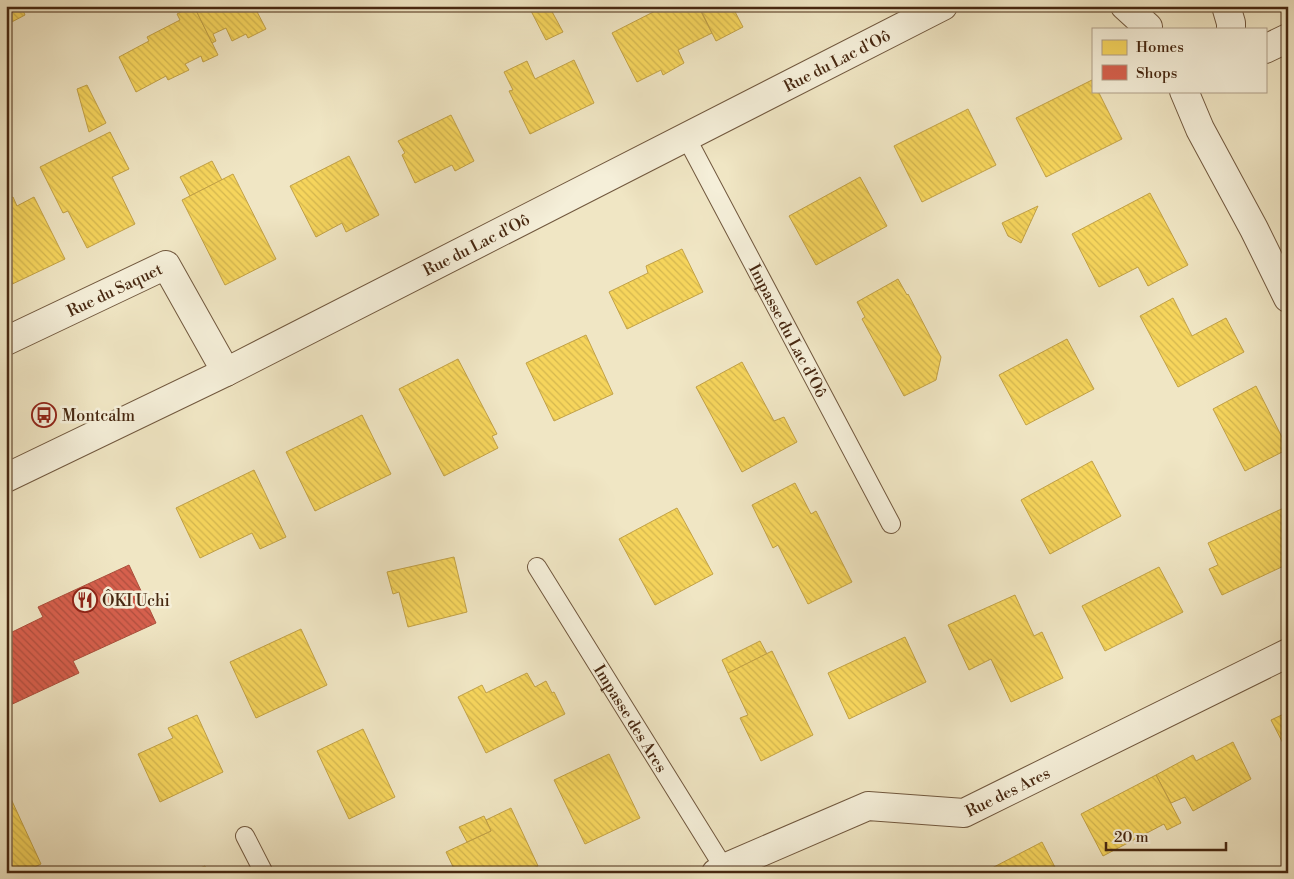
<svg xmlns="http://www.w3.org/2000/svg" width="1294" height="879" viewBox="0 0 1294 879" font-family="'Libre Bodoni',serif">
	<defs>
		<pattern id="homes-back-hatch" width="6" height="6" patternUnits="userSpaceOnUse" patternTransform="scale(1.25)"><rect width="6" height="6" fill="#f6d55c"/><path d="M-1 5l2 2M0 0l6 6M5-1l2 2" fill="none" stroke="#d4b74f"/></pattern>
		<pattern id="shops-back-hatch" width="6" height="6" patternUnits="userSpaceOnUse" patternTransform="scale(1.25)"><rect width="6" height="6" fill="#d6604d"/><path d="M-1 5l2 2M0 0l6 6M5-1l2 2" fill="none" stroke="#af4f3f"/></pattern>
	</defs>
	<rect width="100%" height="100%" fill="#f0e6c4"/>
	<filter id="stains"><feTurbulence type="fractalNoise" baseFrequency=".004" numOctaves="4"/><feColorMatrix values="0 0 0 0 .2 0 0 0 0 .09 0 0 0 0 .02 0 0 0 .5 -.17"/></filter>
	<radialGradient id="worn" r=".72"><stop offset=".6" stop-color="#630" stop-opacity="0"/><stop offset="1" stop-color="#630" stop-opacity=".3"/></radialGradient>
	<!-- homes -->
	<g fill="url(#homes-back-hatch)" stroke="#c2a146">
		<polygon points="6,6 21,6 25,15 6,25"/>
		<polygon points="192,6 194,6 218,55 203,62 201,56 185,64 189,70 168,80 166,76 136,92 119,57 149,41 147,37 180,20 177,14"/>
		<polygon points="194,6 254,6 266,29 248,38 246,34 232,41 226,28 213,34 216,41 212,43"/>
		<polygon points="535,6 549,6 563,32 546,40 530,9"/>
		<polygon points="665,6 698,6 712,33 678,50 684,63 663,75 661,70 637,82 612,33"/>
		<polygon points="699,6 732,6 743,27 716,41 712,33"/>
		<polygon points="574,60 594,103 530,134 509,91 513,90 504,72 527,61 535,79"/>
		<polygon points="1092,80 1093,91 1098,91 1122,139 1046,177 1016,118"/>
		<polygon points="87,85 106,123 89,132 77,89"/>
		<polygon points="968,109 996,165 922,202 894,146"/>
		<polygon points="451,115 474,161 455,171 452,165 415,183 402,155 405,153 398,141"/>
		<polygon points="110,132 129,169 112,177 135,224 87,248 68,211 63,213 40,167"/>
		<polygon points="349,156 379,215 346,232 342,223 316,237 290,186"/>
		<polygon points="212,161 222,180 190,196 180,177"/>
		<polygon points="233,174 276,259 225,285 182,200"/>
		<polygon points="860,177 887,226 816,265 789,216"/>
		<polygon points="1150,193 1188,265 1148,286 1138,267 1099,287 1072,234"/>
		<polygon points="13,197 17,206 34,197 65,259 6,287 6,200"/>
		<polygon points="1038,206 1021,243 1008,236 1002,223"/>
		<polygon points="682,249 703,292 627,329 609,292 648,273 646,266"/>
		<polygon points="898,279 907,295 908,294 941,357 936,380 904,396 862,319 865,317 857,302"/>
		<polygon points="1173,298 1192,336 1226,318 1244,352 1178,387 1140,316"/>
		<polygon points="586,335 613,394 554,421 526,363"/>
		<polygon points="1067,339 1094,389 1026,425 999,375"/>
		<polygon points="458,359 497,434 492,436 498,448 444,476 399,389"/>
		<polygon points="742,362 774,421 784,417 797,442 742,472 696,387"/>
		<polygon points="1256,386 1288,449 1245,471 1213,409"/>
		<polygon points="362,415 391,474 315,511 286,452"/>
		<polygon points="1092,461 1121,516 1050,554 1021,500"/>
		<polygon points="254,470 286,537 260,549 252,533 200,558 176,508"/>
		<polygon points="795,483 811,514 816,511 852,582 808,604 778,545 773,548 752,505"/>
		<polygon points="1288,506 1288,564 1222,595 1209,569 1218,565 1208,543"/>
		<polygon points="677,508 713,574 655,605 619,539"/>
		<polygon points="454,557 467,612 408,627 399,592 393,594 387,572"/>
		<polygon points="1159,567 1183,612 1105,651 1082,606"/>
		<polygon points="1015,595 1034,636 1042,632 1063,678 1011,702 991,659 969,670 948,625"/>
		<polygon points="301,629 327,685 256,718 230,662"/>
		<polygon points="905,637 926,682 849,719 828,673"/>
		<polygon points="760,641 767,654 728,673 722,660"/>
		<polygon points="772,651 813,735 761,761 740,718 748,715 728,673"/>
		<polygon points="527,673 535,687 546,681 552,693 554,692 565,714 486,753 458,697 482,685 486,693"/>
		<polygon points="1288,712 1288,753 1271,720"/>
		<polygon points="197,715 223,772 160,802 138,754 173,738 168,728"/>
		<polygon points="363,729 395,797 349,819 317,751"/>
		<polygon points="1233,742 1251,779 1193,811 1185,797 1171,803 1156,775 1193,755 1196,761"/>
		<polygon points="609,754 640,818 585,844 554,780"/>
		<polygon points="1156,775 1181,823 1167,830 1164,824 1103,856 1081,814"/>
		<polygon points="6,788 41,864 22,873 6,873"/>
		<polygon points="511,808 538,866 525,873 456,873 446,852 491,831 486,820"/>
		<polygon points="484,816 491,831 467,842 459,827"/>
		<polygon points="1042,842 1058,873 994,873 992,868"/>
		<polygon points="205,866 208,873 188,873"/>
	</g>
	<!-- shops -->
	<polygon fill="url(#shops-back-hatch)" stroke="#ab4f3b" points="129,565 156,623 73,661 79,673 6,707 6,635 43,617 38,607"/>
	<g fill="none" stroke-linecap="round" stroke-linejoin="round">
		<defs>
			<g id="service">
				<path id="s1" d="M686,137L891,524"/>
				<path id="s2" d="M537,567L724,868"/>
				<polyline points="245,836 264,873"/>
			</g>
			<g id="minor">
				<polyline points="1125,6 1148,27"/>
				<polyline points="1226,6 1231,23 1231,29"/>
				<polyline points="1265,49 1288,38"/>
				<polyline points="1184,91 1200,129 1254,229 1288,298"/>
				<path id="s3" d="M6,341L166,265L226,372"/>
				<path id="s4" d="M6,478L226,372L943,6"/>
				<path id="s5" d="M716,873L724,868L868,806L964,813L1288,653"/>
			</g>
		</defs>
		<!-- service casing -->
		<use href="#service" stroke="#71583e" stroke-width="20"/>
		<!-- minor casing -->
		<use href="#minor" stroke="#71583e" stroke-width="30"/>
		<!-- service -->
		<use href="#service" stroke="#f5efd9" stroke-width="18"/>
		<!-- minor -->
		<use href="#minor" stroke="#f5efd9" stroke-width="28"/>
	</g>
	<!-- icons -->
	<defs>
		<symbol id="bus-ring" viewBox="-11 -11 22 22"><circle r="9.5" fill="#f5efd9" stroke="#8f2418" stroke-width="1.5"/><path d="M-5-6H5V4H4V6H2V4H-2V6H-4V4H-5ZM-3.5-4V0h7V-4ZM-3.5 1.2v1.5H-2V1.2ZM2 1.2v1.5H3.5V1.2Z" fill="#8f2418"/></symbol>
		<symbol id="restaurant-ring" viewBox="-11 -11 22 22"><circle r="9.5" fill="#f5efd9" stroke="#8f2418" stroke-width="1.5"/><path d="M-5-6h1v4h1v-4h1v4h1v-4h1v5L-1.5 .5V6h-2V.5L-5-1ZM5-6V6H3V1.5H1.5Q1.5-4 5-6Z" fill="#8f2418"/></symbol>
	</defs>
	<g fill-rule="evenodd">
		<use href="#bus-ring" x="30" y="401" width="28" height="28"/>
		<use href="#restaurant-ring" x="71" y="586" width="28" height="28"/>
	</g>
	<g text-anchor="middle" stroke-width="5" stroke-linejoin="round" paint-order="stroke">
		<!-- street labels -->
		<g font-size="16" fill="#472811" stroke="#f5efd9">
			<text dy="6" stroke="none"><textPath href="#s4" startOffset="930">Rue du Lac d'Oô</textPath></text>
			<text dy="6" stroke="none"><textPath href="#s4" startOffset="525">Rue du Lac d'Oô</textPath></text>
			<text dy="6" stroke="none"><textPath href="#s3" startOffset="120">Rue du Saquet</textPath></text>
			<text dy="6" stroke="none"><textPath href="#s1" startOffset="219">Impasse du Lac d'Oô</textPath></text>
			<text dy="6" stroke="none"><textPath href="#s2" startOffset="178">Impasse des Ares</textPath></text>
			<text dy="6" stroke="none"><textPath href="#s5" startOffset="311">Rue des Ares</textPath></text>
		</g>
		<!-- poi labels -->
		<g font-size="16" fill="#472811" stroke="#f5efd9" text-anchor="start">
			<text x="62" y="421">Montcalm</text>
			<text x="102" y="606">ÔKI Uchi</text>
		</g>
	</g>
	<!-- margin -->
	<rect width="1294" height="879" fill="none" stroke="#f0e6c4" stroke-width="25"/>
	<rect x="8" y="8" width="1279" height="864" fill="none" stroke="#472811" stroke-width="2.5"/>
	<rect x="12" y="12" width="1269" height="854" fill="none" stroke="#472811"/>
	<!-- legend -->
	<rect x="1092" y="28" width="175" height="65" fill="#f5efd9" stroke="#af9f89"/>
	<rect x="1102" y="40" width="25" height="15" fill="#f6d55c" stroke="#af9f89"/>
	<text x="1136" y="52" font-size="15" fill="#472811">Homes</text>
	<rect x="1102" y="65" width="25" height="15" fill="#d6604d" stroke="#af9f89"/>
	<text x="1136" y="78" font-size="15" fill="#472811">Shops</text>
	<!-- scale -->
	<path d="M1106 842v8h120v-8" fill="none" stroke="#472811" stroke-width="2.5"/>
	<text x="1114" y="842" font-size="15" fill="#472811" stroke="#f5efd9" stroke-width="4" paint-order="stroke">20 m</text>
	<rect width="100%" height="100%" filter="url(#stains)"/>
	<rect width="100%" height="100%" fill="url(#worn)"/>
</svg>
